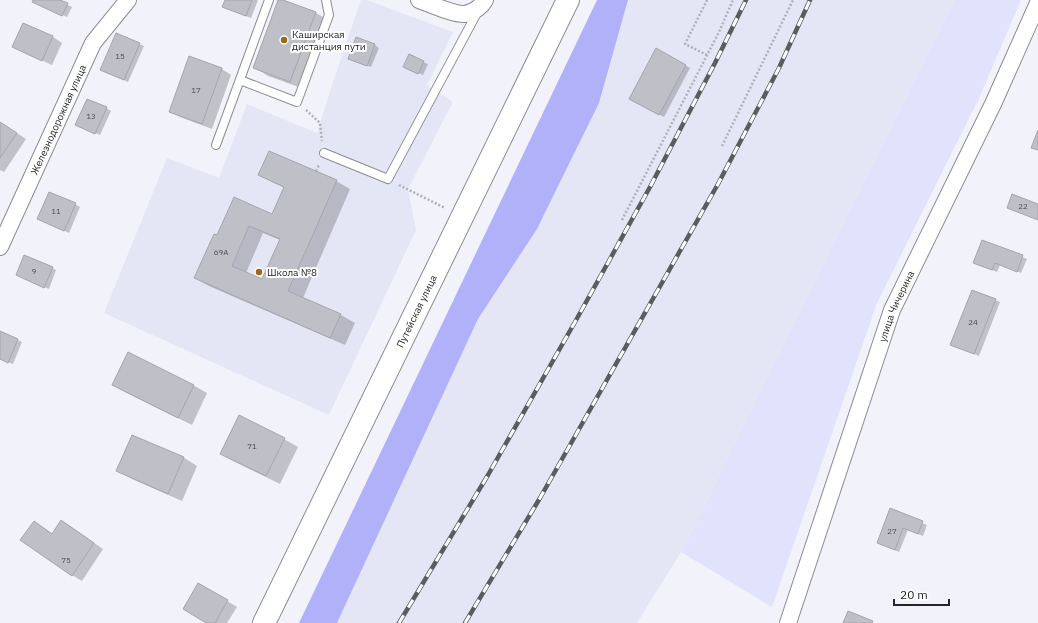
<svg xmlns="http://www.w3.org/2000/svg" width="1038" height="623" viewBox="0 0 1038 623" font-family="'IBM Plex Sans',sans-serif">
	<rect width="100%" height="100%" fill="#f2f2fa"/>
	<!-- built -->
	<g fill="#e5e6f5">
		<polygon points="361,0 367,0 453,32 427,85 453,102 408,189 416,230 329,415 104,313 167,158 219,178 247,104 317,133 332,85"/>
		<polygon points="628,0 954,0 681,552 637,623 337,623 478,319 537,229 599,103"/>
	</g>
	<!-- green -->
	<polygon fill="#e1e2fc" points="954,0 1021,0 980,96 877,303 772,607 681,552"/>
	<!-- forest -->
	<polygon fill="#b1b1fa" points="597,0 628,0 599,103 537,229 478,319 337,623 299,623"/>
	<!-- shadow -->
	<g fill="#0003" fill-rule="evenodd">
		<polygon points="34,0 58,0 72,7 67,17 38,4"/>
		<polygon points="226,0 258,0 251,18 228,9"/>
		<polygon points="279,0 316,13 330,21 304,89 268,76 254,67"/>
		<polygon points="24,24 53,37 62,43 52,65 23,52 13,47"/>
		<polygon points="139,44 144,46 128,82 106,72"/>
		<polygon points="375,45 379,48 371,67 353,61"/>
		<polygon points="656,50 690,68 664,117 630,99"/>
		<polygon points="189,58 222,69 231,75 212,129 180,117 170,112"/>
		<polygon points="423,62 428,64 423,75 408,69"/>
		<polygon points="106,108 111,111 100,135 81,127"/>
		<polygon points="0,122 26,139 4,172 0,170"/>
		<path d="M260,175L336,181L350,189L303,298L341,315L355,323L345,345L209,286L195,278L218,236L272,215L285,188L274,183ZM263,233L280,240L263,280L246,273Z"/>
		<polygon points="75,204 80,207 69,233 38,219"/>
		<polygon points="983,241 1027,259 1021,273 1000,265 997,272 979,265"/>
		<polygon points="52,268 56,270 49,289 17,275"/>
		<polygon points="995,300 1000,302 979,356 956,347"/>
		<polygon points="0,332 22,342 13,364 0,359"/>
		<polygon points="113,385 193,385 207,393 192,425 127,393"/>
		<polygon points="284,439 298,447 280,484 235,462 221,454"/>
		<polygon points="183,457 197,466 182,501 132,479 118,471"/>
		<polygon points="891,510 927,525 923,536 908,530 899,552 878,543"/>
		<polygon points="62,521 103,549 82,581 72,575 34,522 53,534"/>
		<polygon points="199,584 237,607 227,623 208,623"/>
	</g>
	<!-- building -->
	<g fill="#bfc0c7" stroke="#a5a5ac" fill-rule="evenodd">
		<polygon points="33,0 60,0 68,3 62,16 32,2"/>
		<polygon points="225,0 252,0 246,16 222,7"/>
		<polygon points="278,0 283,0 316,12 290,82 253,68"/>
		<polygon points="23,23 53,36 42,61 12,47"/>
		<polygon points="116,33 140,43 124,80 100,70"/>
		<polygon points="356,37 375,44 367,66 348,59"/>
		<polygon points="656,48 686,65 659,115 629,99"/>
		<polygon points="409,54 424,61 418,74 403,67"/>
		<polygon points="189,56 222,68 202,124 169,112"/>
		<polygon points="87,99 107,107 95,134 75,125"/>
		<polygon points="0,122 17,133 0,158"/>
		<polygon points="1038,130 1038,150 1031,148"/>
		<path d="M269,151L337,180L288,291L341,314L330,338L194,278L214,234L217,235L234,197L272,214L284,187L258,175ZM249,226L280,239L262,279L232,266Z"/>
		<polygon points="49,192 76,203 64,231 37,219"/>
		<polygon points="1012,194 1038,204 1038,220 1007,208"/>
		<polygon points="982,240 1023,255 1017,272 995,263 992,270 973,263"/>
		<polygon points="24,255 53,267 44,288 16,275"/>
		<polygon points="972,290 996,299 974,354 950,345"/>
		<polygon points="0,331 18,339 8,363 0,359"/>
		<polygon points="128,352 194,385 178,418 112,385"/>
		<polygon points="239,415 285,438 266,476 220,454"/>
		<polygon points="132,435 184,457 168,494 116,471"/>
		<polygon points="890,508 923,521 918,534 903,528 895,550 877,543"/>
		<polygon points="61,520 94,543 72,576 20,540 34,521 52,534"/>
		<polygon points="198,583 228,600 215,623 206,623 183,609"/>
		<polygon points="848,611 873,621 872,623 843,623"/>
	</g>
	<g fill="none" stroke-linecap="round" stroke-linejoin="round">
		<defs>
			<g id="service">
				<polyline points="240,80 297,102 329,15 326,0"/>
				<polyline points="216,145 269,0"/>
				<polyline points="324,153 388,179 478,11"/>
			</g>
			<g id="minor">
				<path d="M419,0C430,4 455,15 465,14C474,12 481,7 485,0"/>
				<path id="s1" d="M0,247L93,43L128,0"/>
				<path id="s2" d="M788,623L892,310L993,104L1038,3"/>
			</g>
			<g id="secondary">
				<path id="s3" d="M264,623L568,0"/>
			</g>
		</defs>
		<!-- service casing -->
		<use href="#service" stroke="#8c8c93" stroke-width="10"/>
		<!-- minor casing -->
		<use href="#minor" stroke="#8c8c93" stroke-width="18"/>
		<!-- secondary casing -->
		<use href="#secondary" stroke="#8c8c93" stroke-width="24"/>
		<!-- path -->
		<g stroke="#b0b1b7" stroke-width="2.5" stroke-dasharray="2 2" stroke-linecap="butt">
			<polyline points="707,55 685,44 707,0"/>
			<polyline points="306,110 320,123 322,141"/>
			<polyline points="722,146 793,0"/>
			<polyline points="316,171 319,165"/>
			<polyline points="399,185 445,208"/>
			<polyline points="622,220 719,32 733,0"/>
		</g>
		<!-- service -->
		<use href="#service" stroke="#fff" stroke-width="8"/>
		<!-- minor -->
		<use href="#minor" stroke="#fff" stroke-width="16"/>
		<!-- secondary -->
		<use href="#secondary" stroke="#fff" stroke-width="22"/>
		<defs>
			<g id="rail">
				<polyline points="399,623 488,475 575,322 650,187 715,63 746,0"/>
				<polyline points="465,623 540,498 718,184 779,68 810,0"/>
			</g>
		</defs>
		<!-- rail casing -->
		<use href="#rail" stroke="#5b5c60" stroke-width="4.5"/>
		<!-- rail -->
		<use href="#rail" stroke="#fff" stroke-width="3" stroke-dasharray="9" stroke-linecap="butt"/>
	</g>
	<!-- markers -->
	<g fill="#99691a" stroke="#fff" stroke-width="1.5">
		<circle cx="284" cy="40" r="4"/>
		<circle cx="259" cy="272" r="4"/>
	</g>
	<g text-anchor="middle" stroke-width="4" stroke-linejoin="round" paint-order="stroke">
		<!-- number labels -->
		<g font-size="8" fill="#4b4c4f">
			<text x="120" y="59">15</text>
			<text x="196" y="93">17</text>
			<text x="91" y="119">13</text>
			<text x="1023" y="209">22</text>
			<text x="56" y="214">11</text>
			<text x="221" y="255">69А</text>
			<text x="34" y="274">9</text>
			<text x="973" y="325">24</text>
			<text x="252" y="449">71</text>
			<text x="892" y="534">27</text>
			<text x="66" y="563">75</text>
		</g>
		<!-- poi labels -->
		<g font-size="10" fill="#242527" stroke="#fff" text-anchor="start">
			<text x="292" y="38">Каширская<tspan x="292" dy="12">дистанция пути</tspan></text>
			<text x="267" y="276">Школа №8</text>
		</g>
		<!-- street labels -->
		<g font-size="10" fill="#242527" stroke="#fff">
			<text dy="4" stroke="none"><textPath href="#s1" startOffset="140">Железнодорожная улица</textPath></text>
			<text dy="4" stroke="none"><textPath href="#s2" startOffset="335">улица Чичерина</textPath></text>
			<text dy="4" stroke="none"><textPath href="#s3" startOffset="347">Путейская улица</textPath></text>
		</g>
	</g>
	<!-- scale -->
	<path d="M894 599v6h55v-6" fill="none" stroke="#242527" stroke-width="2"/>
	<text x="900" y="599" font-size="12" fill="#242527" stroke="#ffffff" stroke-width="3" paint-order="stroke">20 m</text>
</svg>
